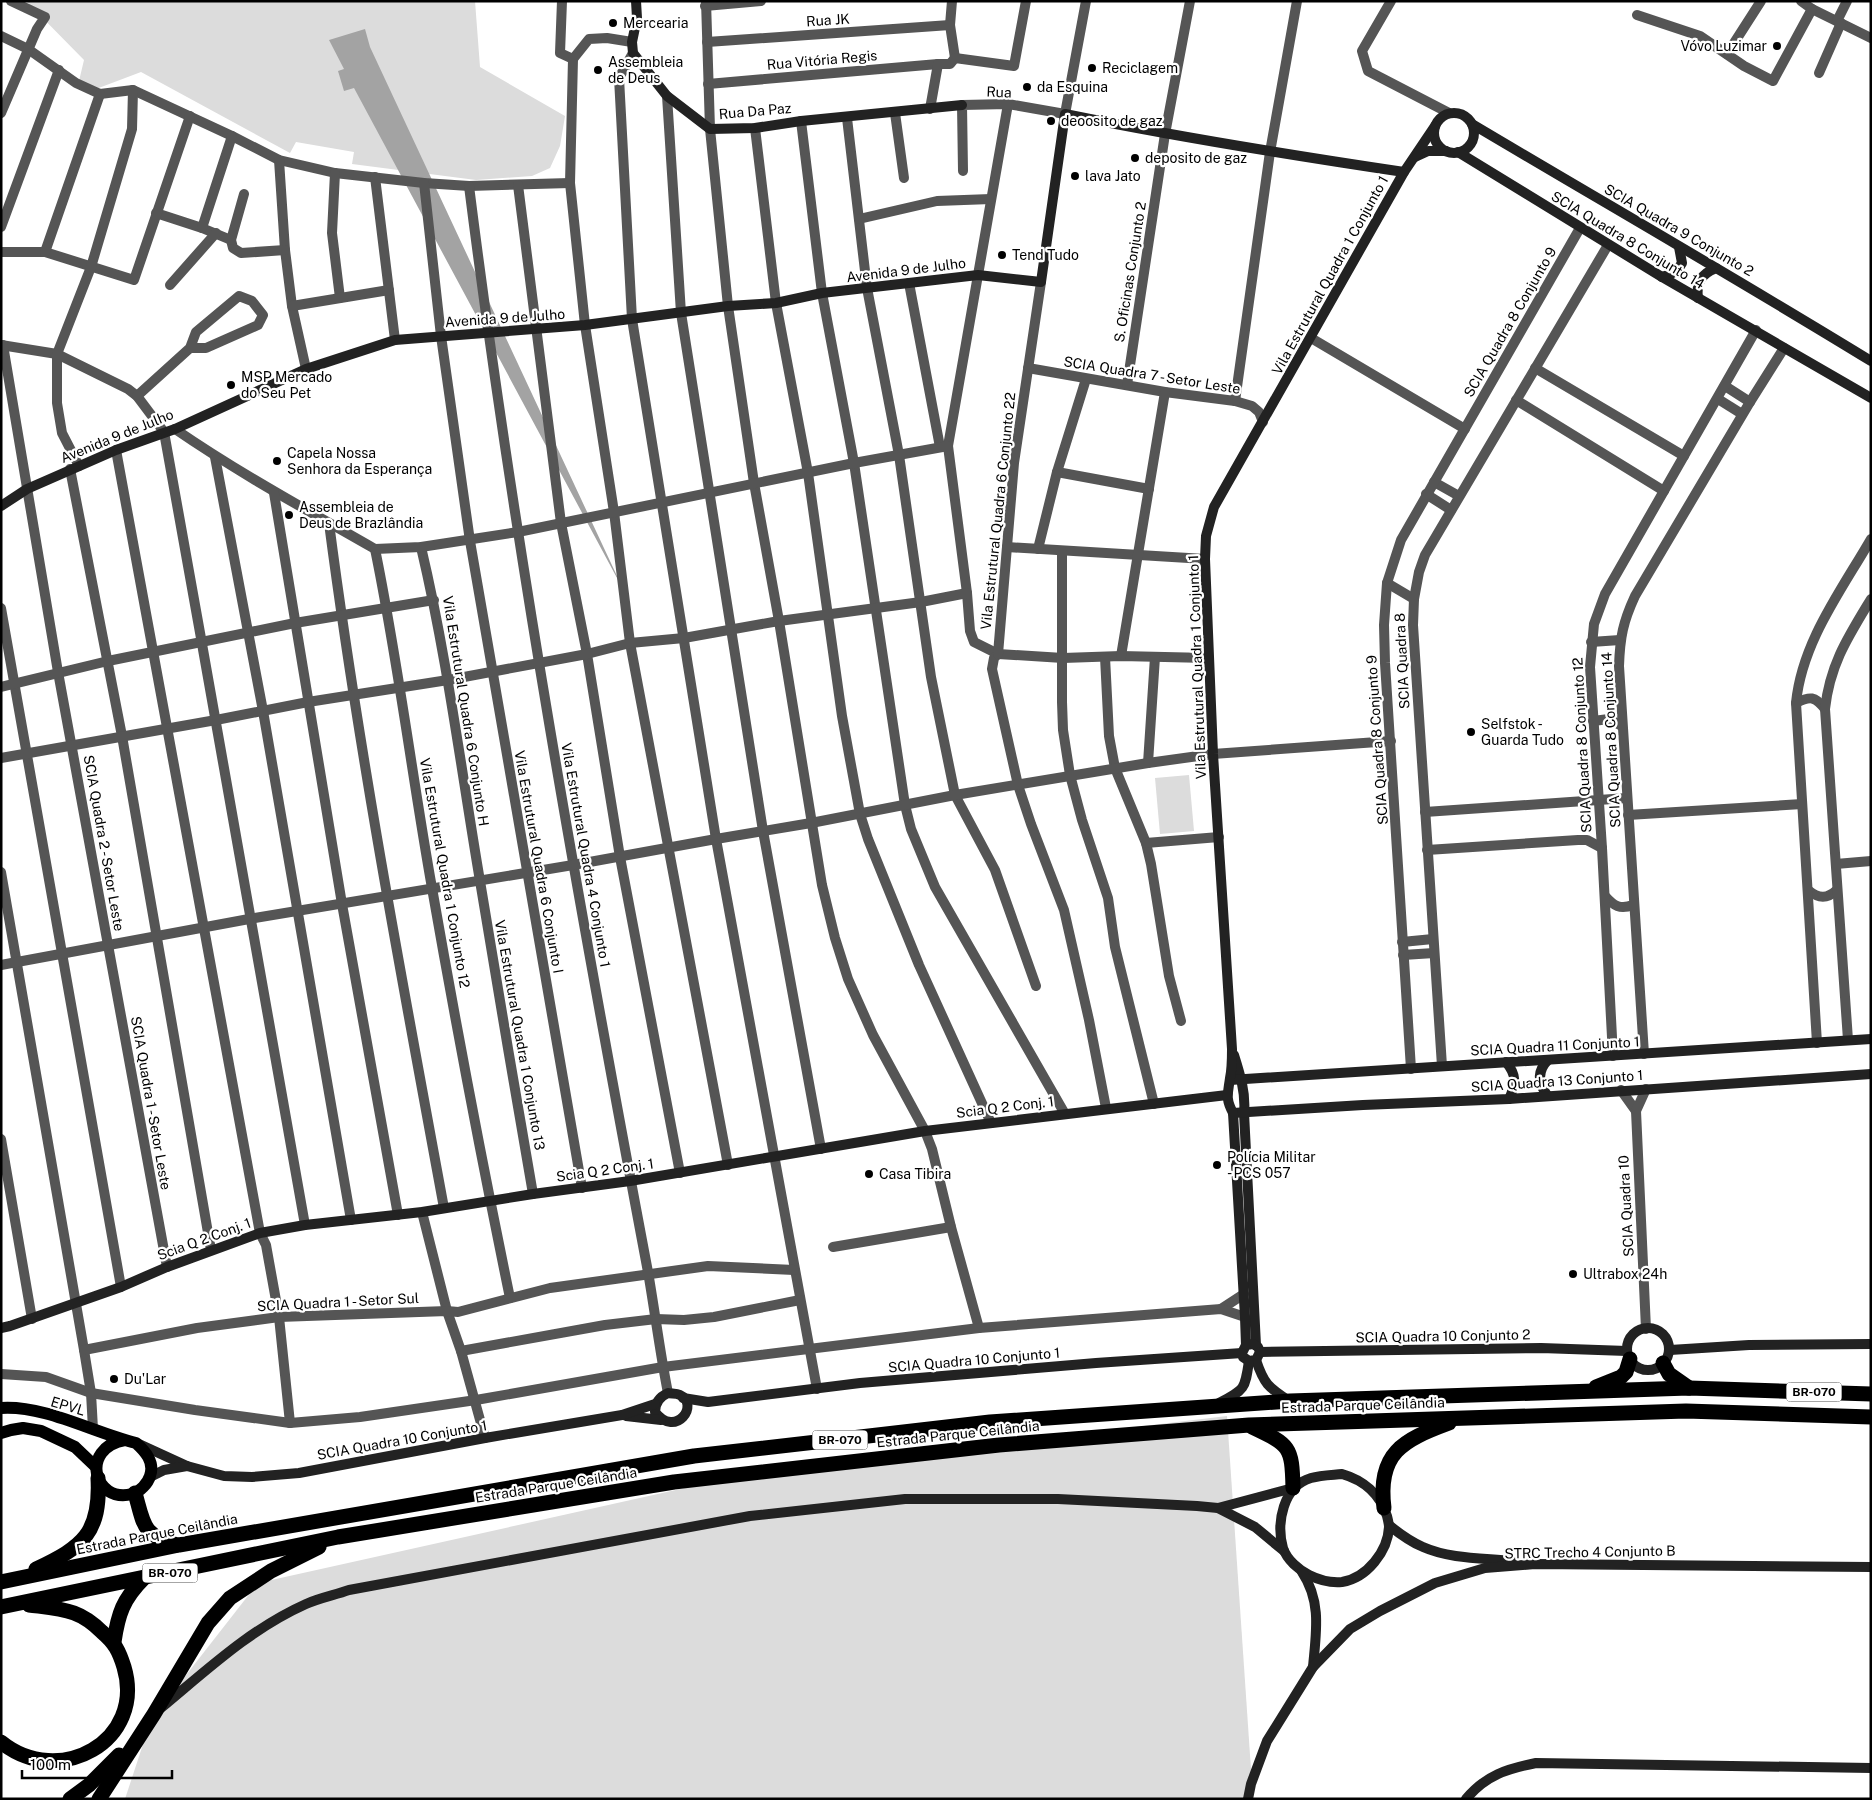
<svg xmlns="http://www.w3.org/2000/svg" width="1872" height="1800" viewBox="0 0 1872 1800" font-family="'Public Sans',sans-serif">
	<rect width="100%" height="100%" fill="#fff"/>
	<!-- green -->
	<g fill="#dcdcdc">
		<polygon points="26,1 475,1 480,67 565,116 560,146 550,168 532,176 476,180 352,164 354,152 296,142 290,153 141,72 96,89 79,81 84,60"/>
		<polygon points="1189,775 1194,831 1160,834 1155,778"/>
		<polygon points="1227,1416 1253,1799 125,1799 151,1720 258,1583 752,1473"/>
	</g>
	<!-- water -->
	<polygon fill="#a3a3a3" points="365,29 370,47 624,591 354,88 344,91 338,71 344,69 329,40"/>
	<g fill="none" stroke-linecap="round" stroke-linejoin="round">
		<!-- street -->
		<g stroke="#555" stroke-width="10">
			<polyline points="562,1 560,53 573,59"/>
			<polyline points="706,1 710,129 728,306 754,483 779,621 822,885 835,938 848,979 873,1035 925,1131 932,1149 951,1227 979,1328"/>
			<polyline points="952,1 950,25 955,58"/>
			<polyline points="1391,1 1362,51 1368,71 1449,113"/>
			<polyline points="1801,1 1812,9 1871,38"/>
			<polyline points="705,6 761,1"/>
			<polyline points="1637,15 1700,36 1744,66 1773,81 1812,9"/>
			<polyline points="1837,21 1847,1"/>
			<polyline points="1,36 28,49 76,83 100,94 133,90 232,136 279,160 335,173 424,183 469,186 570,183"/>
			<polyline points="632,42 607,38 589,39 573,59 570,183 585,325 614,512 630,643 728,1165"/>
			<polyline points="707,42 950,25"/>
			<polyline points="633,53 619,78 632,319 716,839 817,1389"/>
			<polyline points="1727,54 1761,1"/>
			<polyline points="1819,73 1841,23"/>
			<polyline points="708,84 938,64"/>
			<polyline points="667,96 681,313 763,831 821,1149"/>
			<polyline points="1008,104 948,446 967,593 970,631 974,642 998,654 1063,658 1121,656 1208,658"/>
			<polyline points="930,109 938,64 950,64 955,58 1014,66 1026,1"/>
			<polyline points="1,113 37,29 45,17 11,1"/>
			<polyline points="895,113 904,178"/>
			<polyline points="847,118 867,288 899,455 931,677 955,795 995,870 1036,986"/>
			<polyline points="801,121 822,293 854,463 905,805 911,829 935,887 1065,1114"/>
			<polyline points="755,128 776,303 808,473 842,716 860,814 868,839 919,965 991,1123"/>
			<polyline points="279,160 285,250 292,306 306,369"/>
			<polyline points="963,171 962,105 1008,104 1065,114 1086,1"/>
			<polyline points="335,173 332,233 340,298"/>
			<polyline points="375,177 395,340"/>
			<polyline points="424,183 441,336 470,541 582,1188"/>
			<polyline points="518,185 561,523 587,654 620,857 680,1173"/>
			<path d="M469,186C515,550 580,911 648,1272C655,1312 660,1353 668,1393"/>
			<polyline points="244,194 231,240 233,248 241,253 285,250"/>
			<polyline points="156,213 202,228 231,240"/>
			<polyline points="859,219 937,201 991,199"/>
			<polyline points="1,227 59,70"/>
			<polyline points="202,228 232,136"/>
			<polyline points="1,252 45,252 134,280 190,116"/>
			<polyline points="45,252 100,94"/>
			<polyline points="909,283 940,447"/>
			<polyline points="170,285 216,233"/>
			<polyline points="292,306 389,290"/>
			<polyline points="1311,338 1465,429"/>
			<path d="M1,345L57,354L128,389L137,396L164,432C212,696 257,960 305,1225"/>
			<polyline points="3,345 58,672 167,1267"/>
			<polyline points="1028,368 1165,392 1235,401 1252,406 1259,412 1263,422"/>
			<polyline points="1535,368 1684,456"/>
			<polyline points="1127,385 1165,134 1190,1"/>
			<polyline points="1725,386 1750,402"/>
			<polyline points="137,396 190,348 206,348 258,325 263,315 252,301 239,296 196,332 190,348"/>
			<polyline points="1718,399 1742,414"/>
			<polyline points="1516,400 1664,491"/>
			<polyline points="1235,401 1270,152 1297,1"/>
			<path d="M175,429C239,473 307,510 375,549"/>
			<polyline points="116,450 260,1233 266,1245 279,1317 290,1423"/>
			<polyline points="215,457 263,711 351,1220"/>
			<polyline points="79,466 62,433 57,403 57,354 91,267 132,129 133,90"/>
			<polyline points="70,469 122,736 211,1250"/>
			<polyline points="1057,472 1149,489"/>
			<polyline points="1434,482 1459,496"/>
			<polyline points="274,493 342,904 398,1215"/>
			<polyline points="1426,494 1451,510"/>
			<path d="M329,523C359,753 402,980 444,1208"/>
			<path d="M421,547C447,657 461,769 480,881C497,985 515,1090 533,1194"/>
			<polyline points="1007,547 1205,559"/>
			<path d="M375,549C398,661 412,776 432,888C456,1025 482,1162 510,1298"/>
			<polyline points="375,549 421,547 518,532 854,463 948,446"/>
			<polyline points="1038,549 1057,472 1086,379"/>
			<polyline points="1062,551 1062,702 1063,730 1070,775 1082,820 1108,898 1115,947 1154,1104"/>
			<polyline points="1387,583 1414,599"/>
			<polyline points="1,608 121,1287"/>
			<polyline points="1591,642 1620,640"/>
			<polyline points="998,654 994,658 992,669 1018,785 1031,824 1064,910 1089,1020 1106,1108"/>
			<polyline points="998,654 1014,463 1041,282"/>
			<polyline points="1121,656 1165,392"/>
			<polyline points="1105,657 1109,736 1115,768 1146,843 1151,864 1169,976 1181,1021"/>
			<polyline points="1,687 108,661 295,623 434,600"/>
			<path d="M1796,703C1810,696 1815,696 1825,709"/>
			<polyline points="1593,721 1609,719 1622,726"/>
			<polyline points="1,758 216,720 308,702 448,680 587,654 630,643 684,638 779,621 921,602 967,593"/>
			<polyline points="1148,763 1155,657"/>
			<polyline points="1425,812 1627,798"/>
			<polyline points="1628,815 1802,804"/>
			<polyline points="1146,843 1219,837"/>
			<polyline points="1427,850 1578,840 1587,840 1602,848"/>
			<polyline points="1836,864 1871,861"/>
			<polyline points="1,872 84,1350 91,1393 93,1429"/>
			<path d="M1808,890C1819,899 1827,899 1837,890"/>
			<path d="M1605,896C1614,906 1620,910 1633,905"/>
			<polyline points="1402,942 1433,939"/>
			<polyline points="1403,955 1434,953"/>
			<polyline points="1,965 249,919 573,865 716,839 811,823 955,795 1148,763 1213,754 1391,741"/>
			<path d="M1848,1040L1825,709C1830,664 1848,637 1871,599"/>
			<path d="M1817,1043L1796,703C1802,642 1841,591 1871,539"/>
			<path d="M1644,1054L1619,666C1620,637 1623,622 1635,596L1750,402L1784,348"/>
			<polyline points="1613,1056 1602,848 1590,667 1594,624 1605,594 1756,330"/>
			<polyline points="1442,1066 1413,625 1414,599 1419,572 1425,555 1608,245"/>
			<polyline points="1411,1069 1385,663 1384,625 1387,583 1401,540 1580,228"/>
			<polyline points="1621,1090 1636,1111"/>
			<polyline points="1,1139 32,1319"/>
			<polyline points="422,1212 447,1311 461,1351 485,1438"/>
			<polyline points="833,1247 951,1227"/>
			<polyline points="1221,1309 1244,1294"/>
			<polyline points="1646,1329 1636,1111 1646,1089"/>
			<polyline points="84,1350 197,1328 279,1317 447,1311 458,1312 550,1288 708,1266 794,1270"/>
			<polyline points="461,1351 605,1325 656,1319 684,1320 714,1317 800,1300"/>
			<polyline points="1,1374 46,1377 91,1393 195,1410 290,1423 360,1417 476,1400 663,1367 979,1328 1221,1309 1245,1317"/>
		</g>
		<!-- secondary -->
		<g stroke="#222" stroke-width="10">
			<polyline points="636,1 637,18 632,42 633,53 667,96 710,129 755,128 801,121 962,105"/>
			<circle cx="1454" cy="133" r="20"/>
			<path d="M1472,124C1605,203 1739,280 1871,361"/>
			<polyline points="1458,152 1662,277 1871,398"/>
			<polyline points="1415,157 1428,151 1446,151"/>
			<path d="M1662,277C1672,274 1677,272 1682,263L1679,247"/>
			<path d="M1698,298C1696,283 1701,274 1716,268"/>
			<path d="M1,506L27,489L116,450L175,429L306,369L395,340L585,325L728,306L776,303L822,293L978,275L1041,282L1065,114C1178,137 1290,155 1404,172"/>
			<path d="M1234,1055C1240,1074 1246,1093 1244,1113L1256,1345"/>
			<path d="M1506,1062C1517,1075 1516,1084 1509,1099"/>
			<polyline points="1230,1080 1871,1039"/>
			<path d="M1547,1095C1538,1083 1537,1071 1548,1060"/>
			<polyline points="1233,1113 1363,1105 1509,1099 1871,1074"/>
			<polyline points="1,1328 10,1326 121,1287 167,1267 260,1233 305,1225 422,1212 533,1194 630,1181 925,1131 1227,1095"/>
			<circle cx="1648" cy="1349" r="21"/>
			<path d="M1246,1345L1253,1344L1258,1347L1260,1352L1256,1360L1249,1361L1243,1357L1242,1353L1246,1345L1245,1317L1233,1113C1225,1098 1228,1094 1230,1078C1232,1069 1232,1059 1232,1049L1213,754L1205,559L1206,536L1214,507L1404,172L1435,126"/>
			<polyline points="1670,1350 1749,1345 1871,1344"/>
			<polyline points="1260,1352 1541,1348 1627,1351"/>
			<path d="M1256,1360C1264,1384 1268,1387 1289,1401"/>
			<path d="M668,1393C671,1394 676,1393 680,1395C700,1404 676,1439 655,1412C655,1403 659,1397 668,1393Z"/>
			<polyline points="683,1398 708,1402 860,1383 1096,1363 1242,1353"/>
			<path d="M1219,1403C1245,1390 1245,1389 1249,1361"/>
			<polyline points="626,1416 661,1420"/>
			<polyline points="139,1444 187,1466 224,1476 252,1477 299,1473 485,1438 622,1415 655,1404"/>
			<path d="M1342,1474C1363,1480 1380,1494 1387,1516C1388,1520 1389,1524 1389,1527C1388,1551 1367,1578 1342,1582C1331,1583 1319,1580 1309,1575C1299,1570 1287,1560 1283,1548C1276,1523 1283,1486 1311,1478C1321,1475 1332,1475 1342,1474Z"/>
			<polyline points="150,1477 164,1470 187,1466"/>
			<polyline points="1218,1508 1293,1488"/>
			<path d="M1390,1526C1400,1534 1411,1542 1423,1547C1450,1559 1483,1558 1512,1561"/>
			<path d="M1302,1572C1322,1602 1316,1633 1313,1667"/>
			<path d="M161,1708C207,1670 250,1629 306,1604C319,1598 335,1595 349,1590L750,1516L905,1499H1058L1197,1506L1218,1508L1255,1527L1284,1551"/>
			<polyline points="1248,1799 1251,1784 1267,1741 1313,1667 1350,1629 1380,1611 1435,1583 1485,1568 1535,1564 1871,1567"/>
			<path d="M1466,1799C1486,1775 1507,1769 1536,1763L1871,1768"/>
		</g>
		<!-- primary -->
		<g stroke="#000" stroke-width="12">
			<path d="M1,1408C45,1405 94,1433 136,1443C145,1451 155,1462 150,1476C148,1483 140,1492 132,1494C94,1504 79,1448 125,1440"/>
			<polyline points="1,1433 11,1430 23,1428 41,1431 75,1447 96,1467"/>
		</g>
		<!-- highway -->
		<g stroke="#000" stroke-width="15">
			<polyline points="1663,1363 1669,1374 1689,1388"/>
			<polyline points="1596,1387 1621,1377 1626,1372 1630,1359"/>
			<path d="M1252,1427C1290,1445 1292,1446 1293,1488"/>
			<path d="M135,1493C144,1525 142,1535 177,1545"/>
			<path d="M1384,1508C1377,1453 1403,1440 1449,1423"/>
			<path d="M36,1569C83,1547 101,1533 98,1478"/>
			<polyline points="1,1582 179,1545 694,1456 990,1422 1290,1401 1689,1388 1871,1394"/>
			<polyline points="1,1607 338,1537 674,1482 999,1445 1249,1425 1686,1411 1871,1417"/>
			<path d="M114,1642C118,1614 123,1599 144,1578"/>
			<path d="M1,1742C59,1789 146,1741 124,1667C119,1651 115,1643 102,1632C94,1624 85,1617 74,1613C60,1608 44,1607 29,1605"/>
			<polyline points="70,1799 89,1785 119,1755"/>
			<polyline points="99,1799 154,1714 208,1623 230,1598 271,1571 319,1547"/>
		</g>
	</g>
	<!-- markers -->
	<g fill="#000" stroke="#fff" stroke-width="2">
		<circle cx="613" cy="23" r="5"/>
		<circle cx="1777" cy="46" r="5"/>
		<circle cx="1092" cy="68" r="5"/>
		<circle cx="598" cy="70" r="5"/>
		<circle cx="1027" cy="87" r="5"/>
		<circle cx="1051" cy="121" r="5"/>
		<circle cx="1135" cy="158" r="5"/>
		<circle cx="1075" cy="176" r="5"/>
		<circle cx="1002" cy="255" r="5"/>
		<circle cx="231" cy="385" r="5"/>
		<circle cx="277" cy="461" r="5"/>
		<circle cx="289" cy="515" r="5"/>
		<circle cx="1471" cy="732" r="5"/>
		<circle cx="1217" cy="1165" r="5"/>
		<circle cx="869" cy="1174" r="5"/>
		<circle cx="1573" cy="1274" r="5"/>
		<circle cx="114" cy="1379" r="5"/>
	</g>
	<g text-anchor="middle" stroke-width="4.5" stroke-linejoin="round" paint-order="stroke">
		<!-- shield labels -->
		<g fill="#fff" stroke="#4c4c4c" stroke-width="1">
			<rect x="1786.5" y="1382.5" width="55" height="19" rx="4"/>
			<rect x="812.5" y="1430.5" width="55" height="19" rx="4"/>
			<rect x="142.5" y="1563.5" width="55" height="19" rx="4"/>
		</g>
		<g font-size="12" font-weight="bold" fill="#000">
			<text x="1814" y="1396">BR-070</text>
			<text x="840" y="1444">BR-070</text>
			<text x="170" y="1577">BR-070</text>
		</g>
		<!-- street labels -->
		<g font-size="14" fill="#000" stroke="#fff">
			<text transform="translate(828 20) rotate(-4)" y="5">Rua JK</text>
			<text transform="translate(822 60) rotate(-5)" y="5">Rua Vitória Regis</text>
			<text transform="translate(999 92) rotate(2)" y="5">Rua</text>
			<text transform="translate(755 111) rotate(-5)" y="5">Rua Da Paz</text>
			<text transform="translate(1679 230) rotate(30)" y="5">SCIA Quadra 9 Conjunto 2</text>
			<text transform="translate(1628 240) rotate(31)" y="5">SCIA Quadra 8 Conjunto 14</text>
			<text transform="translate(906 270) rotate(-7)" y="5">Avenida 9 de Julho</text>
			<text transform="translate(1130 272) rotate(-81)" y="5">S. Oficinas Conjunto 2</text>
			<text transform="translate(1330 275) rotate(-61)" y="5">Vila Estrutural Quadra 1 Conjunto 1</text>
			<text transform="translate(505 318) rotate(-4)" y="5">Avenida 9 de Julho</text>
			<text transform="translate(1510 322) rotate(-60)" y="5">SCIA Quadra 8 Conjunto 9</text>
			<text transform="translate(1152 375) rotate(9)" y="5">SCIA Quadra 7 - Setor Leste</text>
			<text transform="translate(117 436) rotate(-22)" y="5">Avenida 9 de Julho</text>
			<text transform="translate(998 511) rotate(-84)" y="5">Vila Estrutural Quadra 6 Conjunto 22</text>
			<text transform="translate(1402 661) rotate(-93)" y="5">SCIA Quadra 8</text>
			<text transform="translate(1197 667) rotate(-92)" y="5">Vila Estrutural Quadra 1 Conjunto 1</text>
			<text transform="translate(466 711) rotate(81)" y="5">Vila Estrutural Quadra 6 Conjunto H</text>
			<text transform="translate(1377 740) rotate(-94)" y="5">SCIA Quadra 8 Conjunto 9</text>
			<text transform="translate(1611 740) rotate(-93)" y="5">SCIA Quadra 8 Conjunto 14</text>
			<text transform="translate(1582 745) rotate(-93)" y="5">SCIA Quadra 8 Conjunto 12</text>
			<text transform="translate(104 843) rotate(80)" y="5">SCIA Quadra 2 - Setor Leste</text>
			<text transform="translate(586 855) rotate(80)" y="5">Vila Estrutural Quadra 4 Conjunto 1</text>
			<text transform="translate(539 862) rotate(80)" y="5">Vila Estrutural Quadra 6 Conjunto I</text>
			<text transform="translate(445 873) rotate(80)" y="5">Vila Estrutural Quadra 1 Conjunto 12</text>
			<text transform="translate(520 1035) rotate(80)" y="5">Vila Estrutural Quadra 1 Conjunto 13</text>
			<text transform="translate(1555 1046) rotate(-3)" y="5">SCIA Quadra 11 Conjunto 1</text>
			<text transform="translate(1557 1081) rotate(-4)" y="5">SCIA Quadra 13 Conjunto 1</text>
			<text transform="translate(151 1103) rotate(80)" y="5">SCIA Quadra 1 - Setor Leste</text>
			<text transform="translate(1005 1107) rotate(-7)" y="5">Scia Q 2 Conj. 1</text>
			<text transform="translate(605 1170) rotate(-8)" y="5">Scia Q 2 Conj. 1</text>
			<text transform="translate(1626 1206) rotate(-93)" y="5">SCIA Quadra 10</text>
			<text transform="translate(204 1239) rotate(-20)" y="5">Scia Q 2 Conj. 1</text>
			<text transform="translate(338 1302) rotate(-3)" y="5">SCIA Quadra 1 - Setor Sul</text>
			<text transform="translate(1443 1336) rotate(-1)" y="5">SCIA Quadra 10 Conjunto 2</text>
			<text transform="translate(974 1360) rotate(-5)" y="5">SCIA Quadra 10 Conjunto 1</text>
			<text transform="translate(1363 1405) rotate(-2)" y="5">Estrada Parque Ceilândia</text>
			<text transform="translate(68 1406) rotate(17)" y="5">EPVL</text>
			<text transform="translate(958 1434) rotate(-6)" y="5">Estrada Parque Ceilândia</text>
			<text transform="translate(402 1440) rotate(-10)" y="5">SCIA Quadra 10 Conjunto 1</text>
			<text transform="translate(556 1485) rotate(-9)" y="5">Estrada Parque Ceilândia</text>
			<text transform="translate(157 1534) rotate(-11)" y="5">Estrada Parque Ceilândia</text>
			<text transform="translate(1590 1552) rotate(-1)" y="5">STRC Trecho 4 Conjunto B</text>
		</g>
		<!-- poi labels -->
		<g font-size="14" fill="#000" stroke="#fff" text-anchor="start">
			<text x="623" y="28">Mercearia</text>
			<text x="1767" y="51" text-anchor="end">Vóvo Luzimar</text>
			<text x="608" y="67">Assembleia<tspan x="608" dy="16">de Deus</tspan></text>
			<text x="1102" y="73">Reciclagem</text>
			<text x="1037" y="92">da Esquina</text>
			<text x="1061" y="126">deoosito de gaz</text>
			<text x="1145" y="163">deposito de gaz</text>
			<text x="1085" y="181">lava Jato</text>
			<text x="1012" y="260">Tend Tudo</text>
			<text x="241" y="382">MSP Mercado<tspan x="241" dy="16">do Seu Pet</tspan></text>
			<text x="287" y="458">Capela Nossa<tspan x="287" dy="16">Senhora da Esperança</tspan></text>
			<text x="299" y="512">Assembleia de<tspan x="299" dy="16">Deus de Brazlândia</tspan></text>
			<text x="1481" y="729">Selfstok -<tspan x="1481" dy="16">Guarda Tudo</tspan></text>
			<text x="1227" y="1162">Polícia Militar<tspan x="1227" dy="16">- PCS 057</tspan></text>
			<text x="879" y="1179">Casa Tibira</text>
			<text x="1583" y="1279">Ultrabox 24h</text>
			<text x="124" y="1384">Du'Lar</text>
		</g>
	</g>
	<!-- border -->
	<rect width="1872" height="1800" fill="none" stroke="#000000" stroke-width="5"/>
	<!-- scale -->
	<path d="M22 1770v8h150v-8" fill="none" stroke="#000000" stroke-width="2.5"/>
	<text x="30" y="1770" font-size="15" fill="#000000" stroke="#ffffff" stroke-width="4" paint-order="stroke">100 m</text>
</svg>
